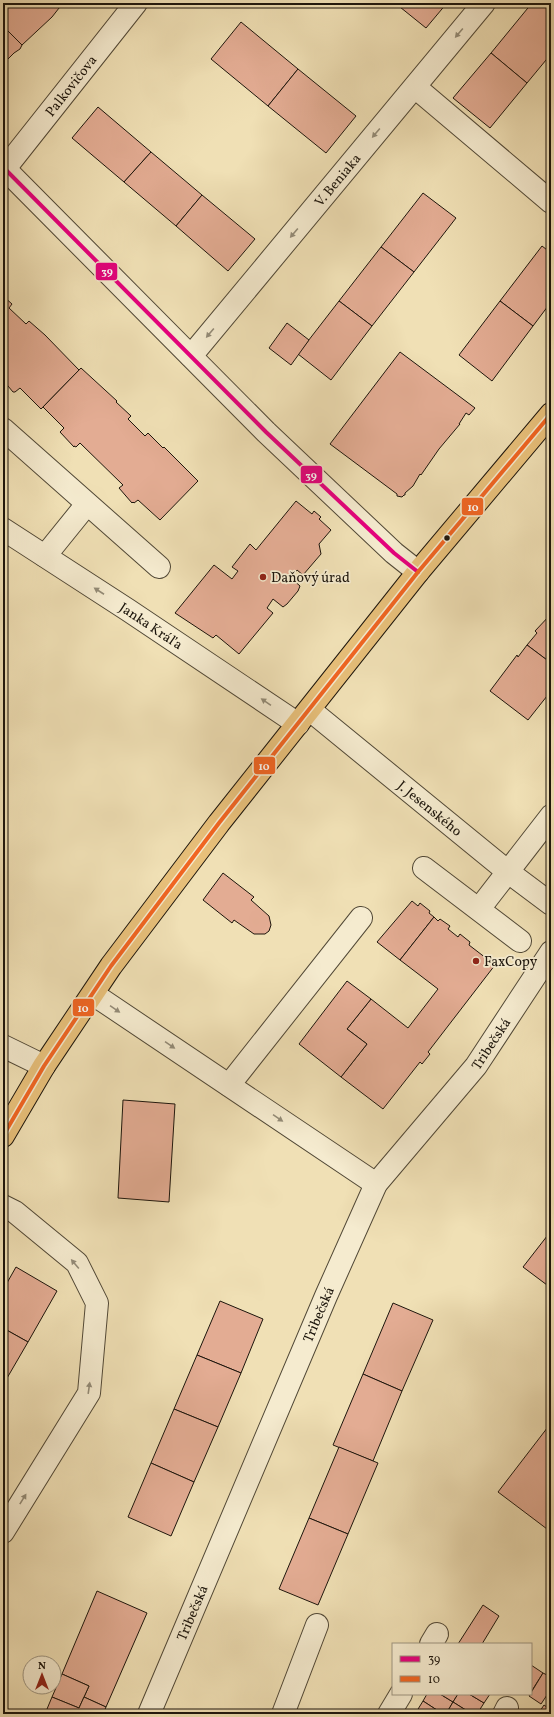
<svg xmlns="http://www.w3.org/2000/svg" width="554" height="1717" viewBox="0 0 554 1717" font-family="Vollkorn,serif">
	<rect width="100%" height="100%" fill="#f0e0b5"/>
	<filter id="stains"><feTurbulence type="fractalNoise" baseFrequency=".005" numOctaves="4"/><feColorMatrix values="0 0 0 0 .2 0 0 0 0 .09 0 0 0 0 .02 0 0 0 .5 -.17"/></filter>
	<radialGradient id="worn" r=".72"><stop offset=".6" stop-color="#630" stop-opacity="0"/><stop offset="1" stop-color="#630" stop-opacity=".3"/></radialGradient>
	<!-- building -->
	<g fill="#e3ac93" stroke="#1c150c">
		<polygon points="3,3 63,3 52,17 22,45 3,26"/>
		<polygon points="395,3 447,3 426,28"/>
		<polygon points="532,3 551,3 551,54 527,83 491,53"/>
		<polygon points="241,22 298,69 268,106 211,59"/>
		<polygon points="3,26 22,45 20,49 14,53 3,64"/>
		<polygon points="491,53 527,83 490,128 453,98"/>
		<polygon points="298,69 356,116 326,153 268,106"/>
		<polygon points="98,107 151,152 124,182 72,138"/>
		<polygon points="151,152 202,195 176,226 124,182"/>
		<polygon points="423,193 456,218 414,272 381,247"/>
		<polygon points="202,195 255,239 228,271 176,226"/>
		<polygon points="542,246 551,253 551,302 533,326 500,301"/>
		<polygon points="381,247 414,272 372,326 339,301"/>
		<polygon points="3,296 12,304 9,308 26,324 29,321 45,335 79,370 41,409 20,388 15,392 13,392 3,380"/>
		<polygon points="339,301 372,326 331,380 298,354"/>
		<polygon points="500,301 533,326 492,381 459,355"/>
		<polygon points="287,323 309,340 291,365 269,348"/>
		<polygon points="400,352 475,408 469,415 466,413 459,424 460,424 439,449 421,475 420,474 413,486 405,493 405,495 404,495 402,497 397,496 397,494 330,444"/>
		<polygon points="81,368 117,401 116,402 131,416 128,419 145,436 148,433 163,448 164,447 198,481 160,520 138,500 134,503 133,502 132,503 119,488 123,485 80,443 76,447 74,446 74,447 60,432 64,428 43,407"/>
		<polygon points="296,501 312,514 314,511 321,517 319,519 331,530 319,544 321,554 303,575 297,570 291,578 300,586 298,591 287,604 283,607 273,599 267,608 273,613 239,654 216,635 213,638 175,613 214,565 232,579 238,571 232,567 250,544 256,550"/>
		<polygon points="551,614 551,663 527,645 537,633 535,631"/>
		<polygon points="527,645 551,663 551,691 528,720 490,691 517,655 518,657"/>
		<polygon points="223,873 254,897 251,900 269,916 271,925 269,931 265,934 254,934 234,920 232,923 203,900"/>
		<polygon points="412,901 418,906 420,903 430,911 429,913 434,917 400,960 377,942"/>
		<polygon points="434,917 438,921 440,919 450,926 448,929 458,937 460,934 470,942 469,945 495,965 428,1052 430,1054 422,1064 420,1062 383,1109 341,1077 367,1044 347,1029 371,999 408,1028 438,989 400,960"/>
		<polygon points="347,981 371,999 347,1029 367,1044 341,1077 299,1044"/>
		<polygon points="123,1100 175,1104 169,1202 118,1198"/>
		<polygon points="551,1231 551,1288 523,1267"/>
		<polygon points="16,1267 57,1291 28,1342 3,1328 3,1290"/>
		<polygon points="220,1301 263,1319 241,1373 197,1355"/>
		<polygon points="393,1303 433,1320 402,1391 363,1374"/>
		<polygon points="3,1328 28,1342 3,1385"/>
		<polygon points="197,1355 241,1373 218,1427 174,1409"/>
		<polygon points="363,1374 402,1391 373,1461 333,1445"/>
		<polygon points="174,1409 218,1427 194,1482 151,1463"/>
		<polygon points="551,1423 551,1532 498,1492"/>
		<polygon points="339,1447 378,1463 348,1534 309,1518"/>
		<polygon points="151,1463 194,1482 171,1536 128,1517"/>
		<polygon points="309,1518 348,1534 318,1605 279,1589"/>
		<polygon points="97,1591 147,1613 106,1707 84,1697 89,1686 62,1674"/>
		<polygon points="483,1605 499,1616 482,1644 458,1644"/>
		<polygon points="531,1665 543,1673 531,1692"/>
		<polygon points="543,1673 551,1677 551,1689 541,1704 529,1696"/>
		<polygon points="62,1674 89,1686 79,1708 52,1697"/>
		<polygon points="427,1694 440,1694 453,1702 446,1714 443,1714 423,1701"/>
		<polygon points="440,1694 458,1694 453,1702"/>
		<polygon points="458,1694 469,1694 484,1703 477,1714 472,1714 453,1702"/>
		<polygon points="469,1694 490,1694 484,1703"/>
		<polygon points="52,1697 79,1708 84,1697 106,1707 103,1714 59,1714 47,1709"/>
		<polygon points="423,1701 443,1714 415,1714"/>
		<polygon points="453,1702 472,1714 446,1714"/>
		<polygon points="544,1705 551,1710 551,1714 538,1714"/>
	</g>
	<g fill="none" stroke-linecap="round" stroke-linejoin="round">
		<defs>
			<g id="minor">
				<polyline points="415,87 551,202"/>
				<polyline points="5,169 266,432 394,553 418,572"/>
				<path id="s1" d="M3,171L136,3"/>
				<path id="s2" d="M191,356L484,3"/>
				<polyline points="3,429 159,567"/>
				<path id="s3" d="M3,529L128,610L298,724"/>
				<polyline points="45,556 87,504"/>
				<path id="s4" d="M310,710L507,871L551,904"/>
				<polyline points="424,868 520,941"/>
				<polyline points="479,909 551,816"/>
				<polyline points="93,994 376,1184"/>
				<polyline points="3,1046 44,1066"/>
				<polyline points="229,1085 361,918"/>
				<polyline points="3,1206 15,1212 77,1263 97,1303 89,1393 3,1532"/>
				<polyline points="431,1644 437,1634"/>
				<path id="s5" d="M149,1714L326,1296L376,1184L476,1066L551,952"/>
				<polyline points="283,1714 317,1625"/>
				<polyline points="389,1714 401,1694"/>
				<polyline points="504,1714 507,1708"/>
			</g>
			<polyline id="major" points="3,1136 44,1066 111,966 219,823 418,572 551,414"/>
		</defs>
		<!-- minor casing -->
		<use href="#minor" stroke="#514836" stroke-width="24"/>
		<!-- major casing -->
		<use href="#major" stroke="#1c150c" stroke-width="24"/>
		<!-- minor -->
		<use href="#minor" stroke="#f5ebcf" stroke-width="22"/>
		<!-- major -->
		<use href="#major" stroke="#e8c07a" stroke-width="22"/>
		<defs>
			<polyline id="bus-1" points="5,169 266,432 394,553 418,572"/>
			<polyline id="bus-2" points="3,1136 44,1066 111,966 219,823 418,572 551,414"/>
		</defs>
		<!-- bus-1 casing -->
		<use href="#bus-1" stroke="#f5ebcf" stroke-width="7"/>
		<!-- bus-2 casing -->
		<use href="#bus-2" stroke="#f5ebcf" stroke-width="7"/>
		<!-- bus-1 -->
		<use href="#bus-1" stroke="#e5007d" stroke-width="4"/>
		<!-- bus-2 -->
		<use href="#bus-2" stroke="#f26522" stroke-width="4"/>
	</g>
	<!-- one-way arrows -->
	<defs><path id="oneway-solid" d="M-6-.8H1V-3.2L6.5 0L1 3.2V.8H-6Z"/></defs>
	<g fill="#938b77">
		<use href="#oneway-solid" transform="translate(459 33) rotate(130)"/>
		<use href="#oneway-solid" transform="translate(376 133) rotate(130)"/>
		<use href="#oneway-solid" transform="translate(294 233) rotate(130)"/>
		<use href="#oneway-solid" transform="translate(210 333) rotate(130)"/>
		<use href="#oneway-solid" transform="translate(99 591) rotate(-147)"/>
		<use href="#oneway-solid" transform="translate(266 702) rotate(-146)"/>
		<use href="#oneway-solid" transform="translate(115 1009) rotate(34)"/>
		<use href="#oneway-solid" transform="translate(170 1045) rotate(34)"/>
		<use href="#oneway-solid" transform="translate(278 1118) rotate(34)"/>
		<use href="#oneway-solid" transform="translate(75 1264) rotate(-130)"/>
		<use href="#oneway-solid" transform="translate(89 1388) rotate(-82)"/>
		<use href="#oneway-solid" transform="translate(23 1499) rotate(-58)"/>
	</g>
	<!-- markers -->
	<circle fill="#1c150c" stroke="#f5ebcf" stroke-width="1.5" cx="447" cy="538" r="3.5"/>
	<g fill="#8f2418" stroke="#f5ebcf" stroke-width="1.5">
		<circle cx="263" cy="577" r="4"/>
		<circle cx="476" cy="961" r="4"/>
	</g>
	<g text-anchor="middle" stroke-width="3.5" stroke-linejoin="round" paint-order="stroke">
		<!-- street labels -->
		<g font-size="14" fill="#1c150c" stroke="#f5ebcf">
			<text dy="5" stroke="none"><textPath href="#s1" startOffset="109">Palkovičova</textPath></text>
			<text dy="5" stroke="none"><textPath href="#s2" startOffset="229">V. Beniaka</textPath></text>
			<text dy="5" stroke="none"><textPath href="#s3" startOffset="177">Janka Kráľa</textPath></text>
			<text dy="5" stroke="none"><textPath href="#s4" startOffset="155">J. Jesenského</textPath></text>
			<text dy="5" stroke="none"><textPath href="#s5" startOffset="758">Tribečská</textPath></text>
			<text dy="5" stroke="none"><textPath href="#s5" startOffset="434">Tribečská</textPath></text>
			<text dy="5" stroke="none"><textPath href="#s5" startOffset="110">Tribečská</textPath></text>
		</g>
		<!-- poi labels -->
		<g font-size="14" fill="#1c150c" stroke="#f5ebcf" text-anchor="start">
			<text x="271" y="582">Daňový úrad</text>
			<text x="484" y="966">FaxCopy</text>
		</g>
	</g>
	<g stroke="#f5ebcf" stroke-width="1.5">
		<rect x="95" y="262" width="23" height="19" rx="4" fill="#e5007d"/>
		<rect x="300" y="465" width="23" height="19" rx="4" fill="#e5007d"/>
		<rect x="461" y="497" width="23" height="19" rx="4" fill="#f26522"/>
		<rect x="253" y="756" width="23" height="19" rx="4" fill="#f26522"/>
		<rect x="72" y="998" width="23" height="19" rx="4" fill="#f26522"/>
	</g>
	<g font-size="11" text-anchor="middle" font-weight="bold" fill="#fff">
		<text x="107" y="275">39</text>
		<text x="311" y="479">39</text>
		<text x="473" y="511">10</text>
		<text x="264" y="770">10</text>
		<text x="83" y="1012">10</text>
	</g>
	<!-- margin -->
	<rect width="554" height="1717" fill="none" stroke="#f0e0b5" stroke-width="16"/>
	<rect x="4" y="4" width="546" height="1709" fill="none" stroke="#1c150c" stroke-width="2"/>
	<rect x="8" y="8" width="538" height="1701" fill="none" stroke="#1c150c"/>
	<!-- legend -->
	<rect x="392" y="1643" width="140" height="52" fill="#f5ebcf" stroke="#9e9581"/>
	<rect x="400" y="1656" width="20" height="6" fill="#e5007d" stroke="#9e9581"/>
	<text x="428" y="1663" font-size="12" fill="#1c150c">39</text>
	<rect x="400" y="1676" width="20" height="6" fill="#f26522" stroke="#9e9581"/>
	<text x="428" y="1683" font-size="12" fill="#1c150c">10</text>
	<!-- north arrow -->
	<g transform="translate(42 1675)"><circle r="19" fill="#f5ebcf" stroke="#9e9581"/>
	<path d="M0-3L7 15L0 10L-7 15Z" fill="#8f2418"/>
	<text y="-6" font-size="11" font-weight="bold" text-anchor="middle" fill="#1c150c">N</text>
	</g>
	<rect width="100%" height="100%" filter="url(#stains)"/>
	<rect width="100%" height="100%" fill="url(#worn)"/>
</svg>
